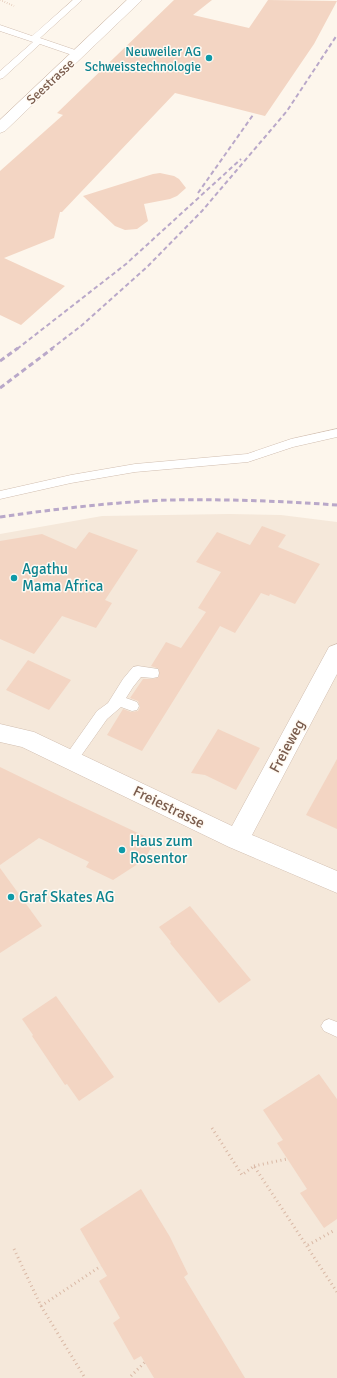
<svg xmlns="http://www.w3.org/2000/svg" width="337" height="1378" viewBox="0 0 337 1378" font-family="Signika,sans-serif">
	<rect width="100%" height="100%" fill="#fdf6ec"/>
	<!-- residential -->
	<polygon fill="#f5e8da" points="229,514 281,515 337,522 337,1378 0,1378 0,534 102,516"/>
	<!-- building -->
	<g fill="#f3d5c3">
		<polygon points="174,0 212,0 193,15 249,28 268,0 337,1 314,44 265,116 175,93 62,212 60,212 54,238 4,258 65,286 21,325 0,315 0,171 63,115 57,113"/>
		<polygon points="160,173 174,176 179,179 186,188 177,196 170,199 144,204 148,221 137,229 125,230 115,226 83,196 153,174"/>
		<polygon points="262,526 286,535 278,547 320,564 295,604 270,594 269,596 261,593 235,633 220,626 142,751 107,735 123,709 131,712 138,711 140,707 138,701 130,698 143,679 153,679 159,677 159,669 151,666 166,642 181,648 206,612 198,608 221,572 196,562 217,532 250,545"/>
		<polygon points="89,532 138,550 105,600 112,603 96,628 62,616 34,654 0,639 0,541 42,534 76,549"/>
		<polygon points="28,660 71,680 49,710 6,690"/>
		<polygon points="218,729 260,748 236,790 205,775 191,773"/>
		<polygon points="337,759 337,829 306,815"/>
		<polygon points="0,767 72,802 155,841 144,860 113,880 86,867 89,862 39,838 0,865"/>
		<polygon points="0,868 42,926 0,953"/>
		<polygon points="190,906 251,980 219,1003 170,943 171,942 159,927"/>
		<polygon points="56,996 114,1077 79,1101 67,1084 65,1085 32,1036 33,1035 22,1019"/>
		<polygon points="319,1074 337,1099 337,1219 324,1228 300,1193 307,1189 277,1143 283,1140 263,1110"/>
		<polygon points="141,1189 170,1237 188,1274 184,1277 245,1378 154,1378 141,1356 134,1360 113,1323 120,1318 99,1281 107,1276 80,1229"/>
	</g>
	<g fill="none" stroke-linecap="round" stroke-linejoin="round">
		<defs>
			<g id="service">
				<polygon points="73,0 82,0 40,38 81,52 82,54 81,56 75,56 40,44 3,78 0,79 0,71 33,42 0,31 0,25 32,36"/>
				<polygon points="337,429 337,437 293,447 248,462 135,472 71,483 0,499 0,491 71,475 135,464 247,454 291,439"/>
				<polygon points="138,666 158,669 159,673 158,677 153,678 141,677 133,687 126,698 137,702 139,706 137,710 132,711 121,707 107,719 76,763 71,765 66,763 64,759 66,755 97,711 108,703 123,679 133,667"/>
				<polygon points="329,1019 337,1022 337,1037 324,1031 321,1026 324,1021"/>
			</g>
			<g id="minor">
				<polygon points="127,0 142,0 5,131 0,133 0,120"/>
				<polygon points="337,644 337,674 252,835 337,871 337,893 229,847 22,747 0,742 0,724 34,732 232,826 329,647"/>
			</g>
		</defs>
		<!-- service casing -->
		<use href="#service" stroke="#d1beb0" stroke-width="1"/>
		<!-- minor casing -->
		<use href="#minor" stroke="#d1beb0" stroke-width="1"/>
		<!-- path-far1 -->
		<polyline stroke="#d9b8a5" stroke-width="2" stroke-dasharray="0.5 2" stroke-linecap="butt" points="0,0 14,6"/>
		<!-- path -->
		<g stroke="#d9b8a5" stroke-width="3" stroke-dasharray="1 3.5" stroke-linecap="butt">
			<polyline points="212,1128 242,1175 254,1166 337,1292"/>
			<polyline points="254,1166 287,1159"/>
			<polyline points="308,1245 335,1230"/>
			<polyline points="14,1249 41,1306 85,1378"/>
			<polyline points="41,1306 101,1266"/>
			<polyline points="131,1376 145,1362"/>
		</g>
		<!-- service -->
		<use href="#service" fill="#fff" fill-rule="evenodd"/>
		<!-- minor -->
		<use href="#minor" fill="#fff" fill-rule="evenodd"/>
		<!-- rail-far1 -->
		<g stroke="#b9a8c9" stroke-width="2" stroke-dasharray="4.5 3" stroke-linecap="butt">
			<polyline points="198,193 253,115"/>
			<polyline points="17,349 126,264 241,159"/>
			<polyline points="51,349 81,326 148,266 202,211 287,111 337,35"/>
		</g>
		<!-- rail -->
		<g stroke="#b9a8c9" stroke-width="3" stroke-dasharray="5.5 3.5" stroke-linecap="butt">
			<polyline points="0,361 18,348"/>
			<polyline points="0,388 53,348"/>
			<path d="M0,517C56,509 113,502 170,500C226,499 281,501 337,505"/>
		</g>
	</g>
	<!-- markers -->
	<g fill="#0f9aa8" stroke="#fffaf3" stroke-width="1.5">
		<circle cx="209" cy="58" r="4"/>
		<circle cx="14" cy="578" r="4"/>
		<circle cx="122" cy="850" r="4"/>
		<circle cx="11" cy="897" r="4"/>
	</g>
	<g text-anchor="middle" stroke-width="3" stroke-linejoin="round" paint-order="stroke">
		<!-- far-culture labels -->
		<g font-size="13" fill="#0d838f" stroke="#fffaf3" text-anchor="end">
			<text x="201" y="56">Neuweiler AG<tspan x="201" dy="15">Schweisstechnologie</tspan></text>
		</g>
		<!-- far-street labels -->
		<g font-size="13" fill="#7a5c4d" stroke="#fffaf3">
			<text transform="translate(50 81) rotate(-43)" y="5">Seestrasse</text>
		</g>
		<!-- culture labels -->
		<g font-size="15" fill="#0d838f" stroke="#fffaf3" text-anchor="start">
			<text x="22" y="574">Agathu<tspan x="22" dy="17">Mama Africa</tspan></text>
			<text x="130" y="846">Haus zum<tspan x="130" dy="17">Rosentor</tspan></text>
			<text x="19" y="902">Graf Skates AG</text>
		</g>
		<!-- street labels -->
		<g font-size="15" fill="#7a5c4d" stroke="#fffaf3">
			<text transform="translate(287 746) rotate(-62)" y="5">Freieweg</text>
			<text transform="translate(169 807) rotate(26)" y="5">Freiestrasse</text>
		</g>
	</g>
</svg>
